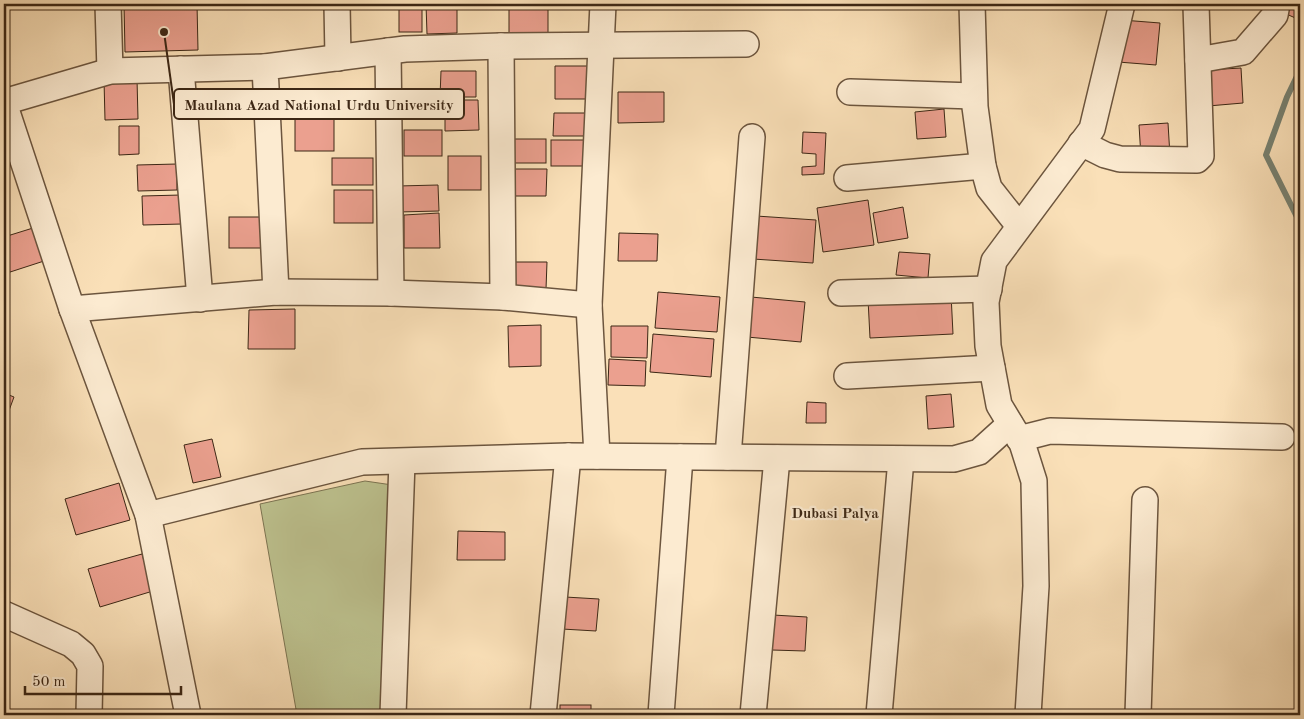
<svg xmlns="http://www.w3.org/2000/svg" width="1304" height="719" viewBox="0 0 1304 719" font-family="'Old Standard TT',serif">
	<rect width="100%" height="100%" fill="#fae0b8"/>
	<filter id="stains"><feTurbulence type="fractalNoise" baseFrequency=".004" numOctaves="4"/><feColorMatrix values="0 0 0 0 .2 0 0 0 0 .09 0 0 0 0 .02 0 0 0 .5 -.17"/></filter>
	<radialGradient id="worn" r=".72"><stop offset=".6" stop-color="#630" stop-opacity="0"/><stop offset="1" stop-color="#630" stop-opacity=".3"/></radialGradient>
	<!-- green -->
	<polygon fill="#bdc28f" stroke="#7c7452" points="365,481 413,488 402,715 297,715 260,504"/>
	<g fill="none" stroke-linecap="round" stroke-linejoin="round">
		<!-- stream -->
		<polyline stroke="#778171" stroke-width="6" points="1300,70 1287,97 1266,155 1300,223"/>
	</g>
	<!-- building -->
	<g fill="#eba08f" stroke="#3c2715">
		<polygon points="124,4 197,4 198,50 125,52"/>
		<rect x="399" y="4" width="23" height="28"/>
		<polygon points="426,4 457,4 457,33 427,34"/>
		<polygon points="509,4 548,4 548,38 509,37"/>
		<polygon points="842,4 893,4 842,6"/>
		<polygon points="1288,4 1300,4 1300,20 1284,13"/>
		<polygon points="1122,20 1160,23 1156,65 1118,62"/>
		<polygon points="555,66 592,66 591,99 555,99"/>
		<polygon points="1241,68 1243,103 1208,106 1206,70"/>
		<polygon points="441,71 476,71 476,97 440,97"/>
		<polygon points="137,79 138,119 105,120 104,80"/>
		<polygon points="618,92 664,92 664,122 618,123"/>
		<polygon points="445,100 478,100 479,130 445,131"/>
		<polygon points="944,109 946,137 917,139 915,112"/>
		<polygon points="554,113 586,113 586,136 553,136"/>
		<rect x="295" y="119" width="39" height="32"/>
		<polygon points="1168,123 1170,156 1141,157 1139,125"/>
		<polygon points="119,126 139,126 139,154 119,155"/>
		<rect x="404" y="130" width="38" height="26"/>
		<polygon points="803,132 826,133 824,174 802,175 802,167 816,166 816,154 802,153"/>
		<rect x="507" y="139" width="39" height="24"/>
		<rect x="551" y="140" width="33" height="26"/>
		<rect x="448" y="156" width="33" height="34"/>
		<rect x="332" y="158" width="41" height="27"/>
		<polygon points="177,164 177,190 138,191 137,165"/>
		<polygon points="508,169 547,169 546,196 508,196"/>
		<polygon points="438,185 439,211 398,212 398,186"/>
		<rect x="334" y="190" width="39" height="33"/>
		<polygon points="181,195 182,224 143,225 142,196"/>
		<polygon points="868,200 874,245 823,252 817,208"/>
		<polygon points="903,207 908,238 878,243 873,213"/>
		<polygon points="439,213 440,248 404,248 404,215"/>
		<polygon points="756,216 816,220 813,263 753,259"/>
		<rect x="229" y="217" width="36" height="31"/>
		<polygon points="33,228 44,261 4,274 4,237"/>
		<polygon points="619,233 658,234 657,261 618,261"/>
		<polygon points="899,252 930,254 928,278 896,275"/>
		<polygon points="511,262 547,262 546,289 510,289"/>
		<polygon points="658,292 720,297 717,332 655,328"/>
		<polygon points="951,294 953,334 870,338 868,299"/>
		<polygon points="751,297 805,302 801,342 747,337"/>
		<polygon points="295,309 295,349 248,349 249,310"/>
		<polygon points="541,325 541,366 509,367 508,326"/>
		<polygon points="611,326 648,326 647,358 611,357"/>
		<polygon points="653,334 714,339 711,377 650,372"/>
		<polygon points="609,359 646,361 645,386 608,385"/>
		<polygon points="4,393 14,397 4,424"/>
		<polygon points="951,394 954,427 928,429 926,396"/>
		<polygon points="807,402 826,403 826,423 806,423"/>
		<polygon points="212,439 221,477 193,483 184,445"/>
		<polygon points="119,483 130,520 76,535 65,499"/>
		<polygon points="458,531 505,532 505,560 457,560"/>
		<polygon points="142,554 153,591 100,607 88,569"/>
		<polygon points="565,597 599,599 596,631 562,629"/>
		<polygon points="773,615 807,617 805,651 772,650"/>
		<rect x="560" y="705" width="31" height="10"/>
	</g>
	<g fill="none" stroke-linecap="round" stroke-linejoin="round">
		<defs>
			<g id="minor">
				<polyline points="108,4 110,71"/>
				<polyline points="337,4 338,58"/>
				<polyline points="972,4 975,107 983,166 989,188 1019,226"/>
				<polyline points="501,46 503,297"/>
				<polyline points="388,51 391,293"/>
				<polyline points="1198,60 1243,52 1275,15 1277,4"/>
				<polyline points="181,69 200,299"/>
				<polyline points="850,92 974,96"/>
				<polyline points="4,102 110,71 265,67"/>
				<polyline points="4,103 72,309 148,515 188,715"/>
				<polyline points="1081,143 1105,155 1120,159 1197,160 1201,156 1196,5"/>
				<polyline points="847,178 983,166"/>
				<polyline points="276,292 265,67 405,49 501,46 746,44"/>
				<polyline points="841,293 989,289"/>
				<polyline points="72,309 276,292 391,293 503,297 589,305"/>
				<polyline points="847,376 992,368"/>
				<polyline points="1019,439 1050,431 1282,437"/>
				<polyline points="597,456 589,305 603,4"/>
				<polyline points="728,457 752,137"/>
				<polyline points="148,515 362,462 568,456 954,459 979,452 1010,424"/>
				<polyline points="4,614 71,644 83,654 90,666 89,715"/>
				<polyline points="393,715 402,462"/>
				<polyline points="543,715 568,456"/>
				<polyline points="661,715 680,457"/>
				<polyline points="753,715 777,458"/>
				<polyline points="879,715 901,459"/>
				<polyline points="1028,715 1036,586 1034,481 1022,443 999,405 988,346 986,302 994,261 1092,129 1122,4"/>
				<polyline points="1138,715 1145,500"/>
			</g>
		</defs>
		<!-- minor casing -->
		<use href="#minor" stroke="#6c553e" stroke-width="28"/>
		<!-- minor -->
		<use href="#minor" stroke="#fcebd1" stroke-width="25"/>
	</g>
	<g text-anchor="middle" stroke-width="4.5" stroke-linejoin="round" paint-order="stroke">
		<!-- neighbourhood labels -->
		<g font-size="15" font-weight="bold" fill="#3c2715" stroke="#fcebd1">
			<text x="835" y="518">Dubasi Palya</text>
		</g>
	</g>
	<!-- callouts -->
	<path fill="none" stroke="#3c2715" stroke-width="2" d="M164 32L174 104"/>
	<circle fill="#3c2715" stroke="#fcebd1" stroke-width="2" cx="164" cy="32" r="5"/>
	<rect fill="#fcebd1" stroke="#3c2715" stroke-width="2" x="174" y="89" width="290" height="30" rx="5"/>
	<g font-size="15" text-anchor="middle" font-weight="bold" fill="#3c2715">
		<text x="319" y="110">Maulana Azad National Urdu University</text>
	</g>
	<!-- margin -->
	<rect width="1304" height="719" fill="none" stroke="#fae0b8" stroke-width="20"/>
	<rect x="5" y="5" width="1294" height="709" fill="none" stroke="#3c2715" stroke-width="2.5"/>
	<rect x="10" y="10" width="1284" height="699" fill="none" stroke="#3c2715"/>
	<!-- scale -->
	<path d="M25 686v8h156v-8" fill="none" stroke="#3c2715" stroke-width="2.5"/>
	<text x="32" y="686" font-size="15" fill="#3c2715" stroke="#fcebd1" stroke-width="4" paint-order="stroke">50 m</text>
	<rect width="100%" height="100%" filter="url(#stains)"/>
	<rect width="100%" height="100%" fill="url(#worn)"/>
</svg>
